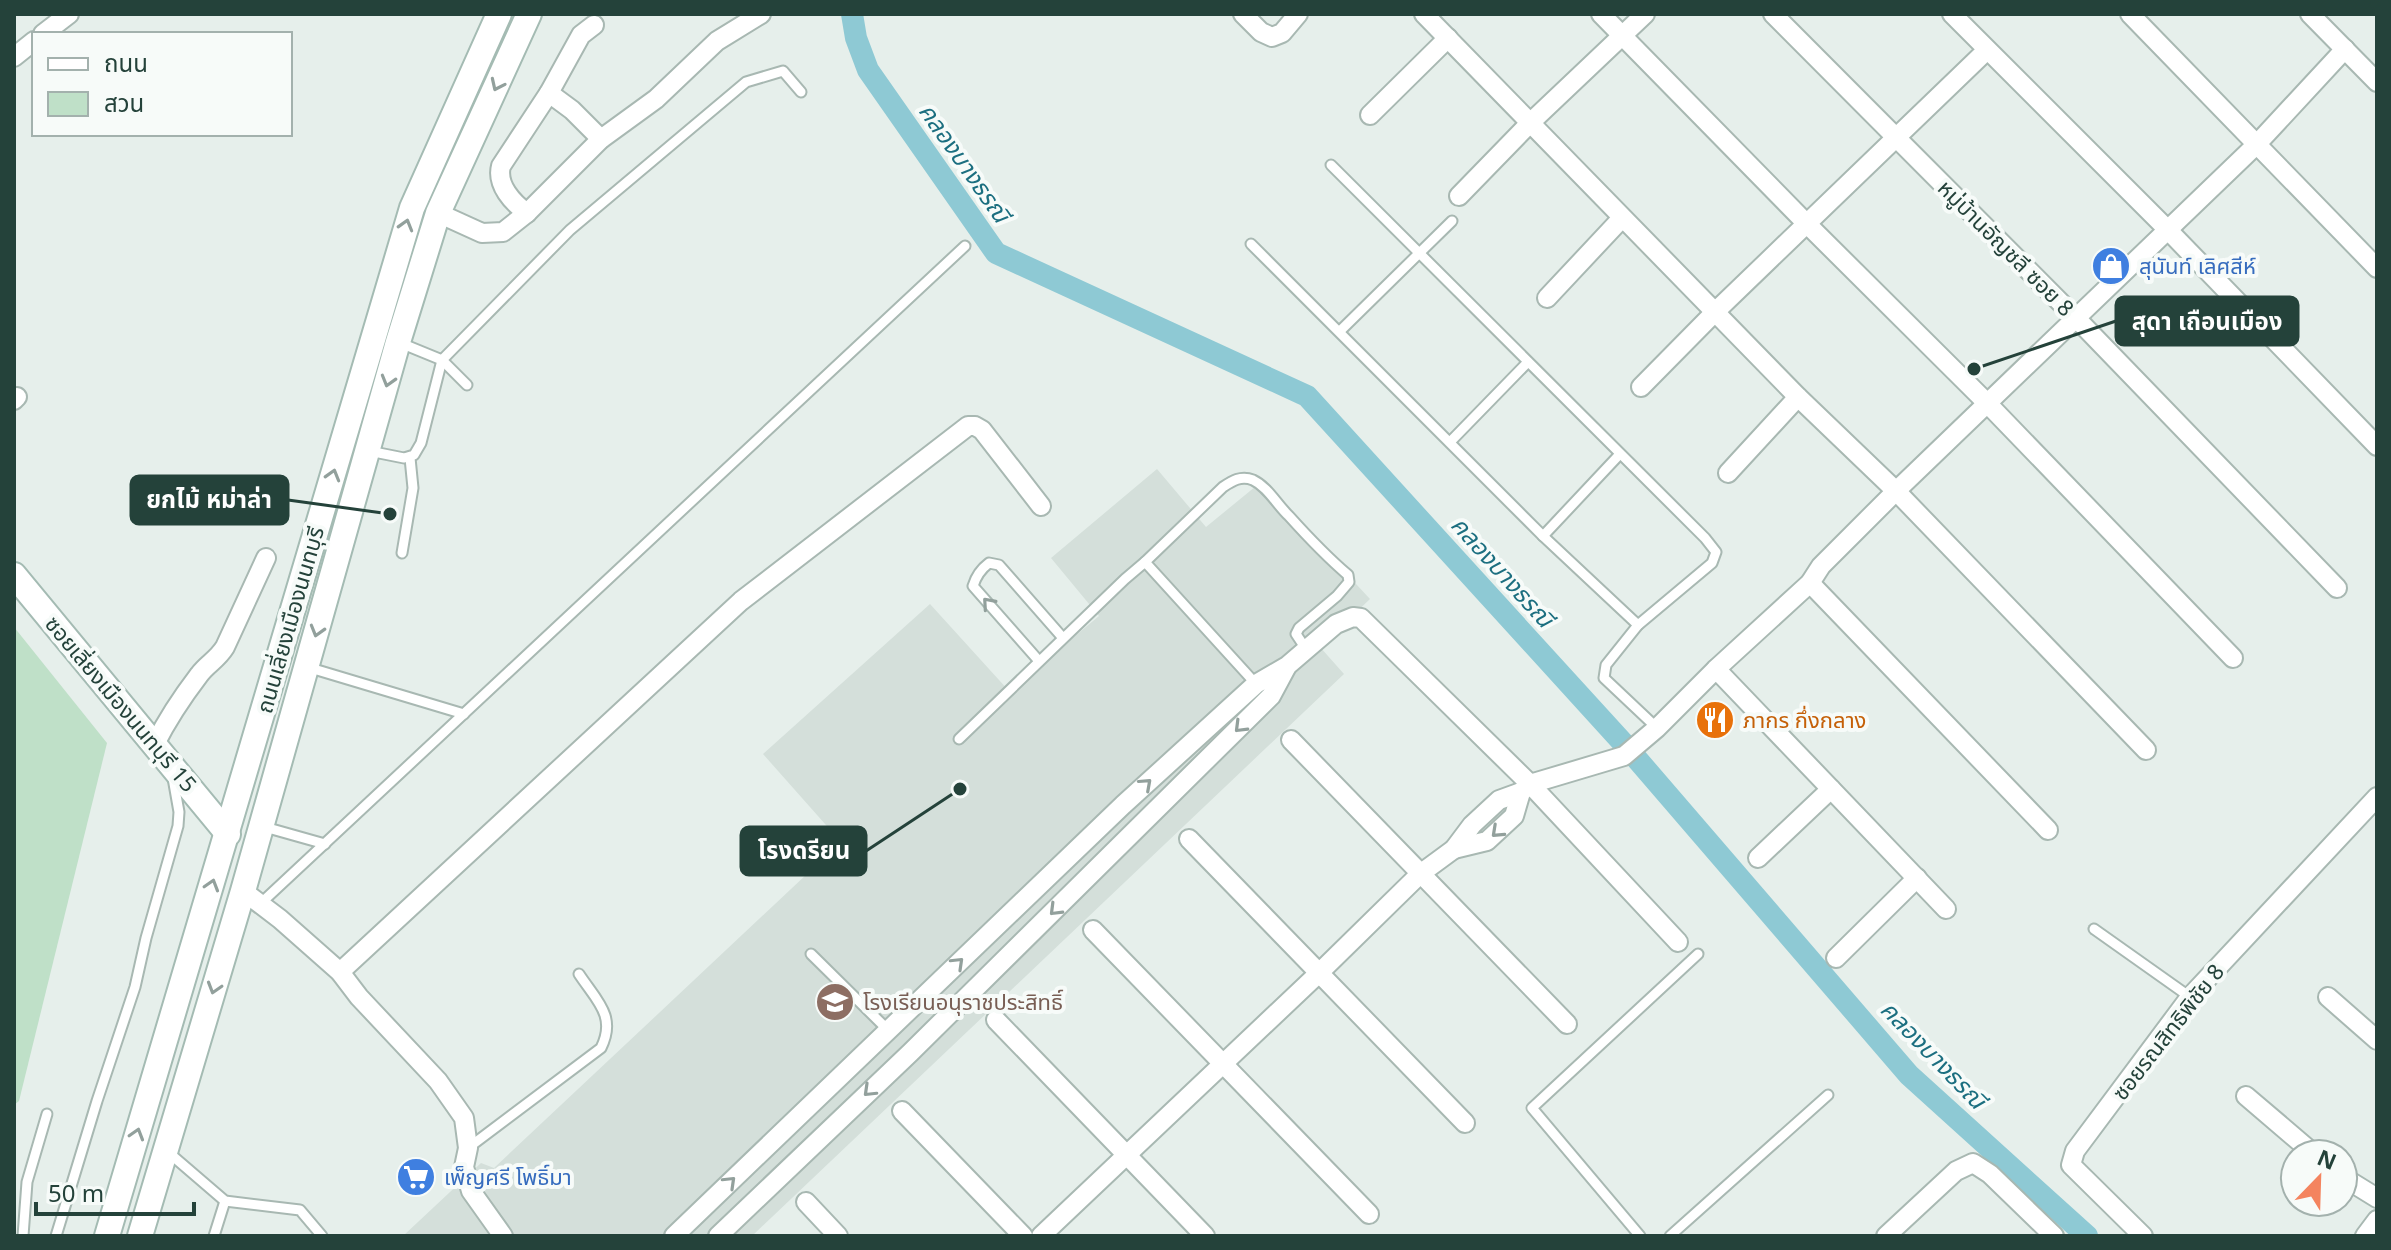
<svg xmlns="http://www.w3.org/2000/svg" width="2391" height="1250" viewBox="0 0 2391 1250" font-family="'Noto Sans','Noto Sans Thai',sans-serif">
	<rect width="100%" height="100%" fill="#e6efeb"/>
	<!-- built -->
	<polygon fill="#d4dfda" points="1157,469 1206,527 1261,482 1370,599 1320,647 1344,674 752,1236 403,1236 481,1163 494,1168 841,842 763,754 930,604 1009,691 1099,616 1051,558"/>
	<!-- green -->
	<polygon fill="#bfe0c8" points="14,627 107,743 19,1101 14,1105"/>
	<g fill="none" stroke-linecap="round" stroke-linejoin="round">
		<!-- canal -->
		<polyline stroke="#8ec9d4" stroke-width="22" points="852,14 856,38 868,70 996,253 1307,396 1624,744 1909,1075 2087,1236"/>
		<defs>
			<g id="lane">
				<polyline points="1331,165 1705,538 1716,552 1712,563 1638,625 1606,665 1604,678 1657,728"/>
				<polyline points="1251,244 1543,536 1638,625"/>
				<polyline points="1340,331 1452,221"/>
				<polyline points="398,342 442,360 467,385"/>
				<polyline points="1450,442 1528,362"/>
				<polyline points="369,451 404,458 414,455 421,443 442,360 570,230 746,82 783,71 801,92"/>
				<polyline points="1543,536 1620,454"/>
				<polyline points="402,553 413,488 410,458"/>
				<path d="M1145,562L1223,487C1232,481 1241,475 1253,480C1268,487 1277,505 1289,516C1307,536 1327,557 1348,575L1349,582L1337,596L1299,628L1296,634L1306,649"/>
				<path d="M1039,661L973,586C976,576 981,569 989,563L999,565L1063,638"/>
				<polyline points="307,667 464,714"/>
				<polyline points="959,739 1125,579 1145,562 1256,684"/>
				<polyline points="261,826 325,844"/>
				<polyline points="260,904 965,246"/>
				<polyline points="2094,929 2190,997"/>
				<polyline points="811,954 888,1030"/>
				<path d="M468,1148L601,1048C617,1016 596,1000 579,974"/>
				<polyline points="168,1152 225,1201 300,1210 322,1236"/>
				<polyline points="23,1236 27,1182 47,1114"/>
				<polyline points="56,1236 97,1101 135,987 146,938 178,826 179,812 173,778"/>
				<polyline points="214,1236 225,1201"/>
				<polyline points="1640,1236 1532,1108 1698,954"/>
				<polyline points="1670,1236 1828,1095"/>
			</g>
			<g id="street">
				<polyline points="1243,14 1261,32 1272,37 1282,33 1298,14"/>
				<polyline points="1424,14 1798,397 1896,491 2146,750"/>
				<polyline points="1601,14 1807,224 1987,403 2233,658"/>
				<polyline points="1773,14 2075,317 2337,588"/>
				<polyline points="1952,14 2167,229 2377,446"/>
				<polyline points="2130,14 2377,268"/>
				<polyline points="2310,14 2377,82"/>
				<polyline points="594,25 581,35 549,93 572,110 601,139"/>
				<polyline points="43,34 69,14"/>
				<polyline points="14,57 34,41"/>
				<polyline points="1370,115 1448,38"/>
				<polyline points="1459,196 1530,123 1645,14"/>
				<polyline points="438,213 482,233 503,232 527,213 601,139 656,99 717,41 761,14"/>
				<path d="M527,213C513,203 496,185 501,166L549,93"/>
				<polyline points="1547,298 1622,218"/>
				<polyline points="1641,387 1716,311 1987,50"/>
				<polyline points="14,400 17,397"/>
				<polyline points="1728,473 1798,397"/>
				<polyline points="1810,583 2048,830"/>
				<polyline points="1716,669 1946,909"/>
				<polyline points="1291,740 1567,1024"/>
				<path d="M155,744C167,720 183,696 199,675C207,664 217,660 225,647L266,558"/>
				<polyline points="1189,839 1465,1123"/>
				<polyline points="1454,849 1487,841 1514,816 1521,792"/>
				<polyline points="1758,858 1831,789"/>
				<polyline points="243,891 280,919 340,972 359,997 438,1081 464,1118 468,1148 464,1167 471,1191 503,1236"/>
				<polyline points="1093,930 1369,1214"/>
				<polyline points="1836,958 1917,878"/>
				<polyline points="340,972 741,601 968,426 975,426 982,430 1041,506"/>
				<polyline points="2328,997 2377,1040"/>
				<polyline points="996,1020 1205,1236"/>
				<polyline points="2246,1096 2314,1154"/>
				<polyline points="902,1111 1023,1236"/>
				<polyline points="2343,1177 2377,1198"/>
				<polyline points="806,1202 838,1236"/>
				<polyline points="674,1236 1123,805 1256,684 1287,666 1336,624 1353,617 1361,618 1530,784 1678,942"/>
				<polyline points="718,1236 910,1053 1271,696 1286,668"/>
				<polyline points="1041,1236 1319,973 1420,874 1454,849 1472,825 1499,800 1521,792 1530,784 1624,756 1657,728 1716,669 1810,583 1821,566 1896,491 2256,145 2345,49"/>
				<polyline points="1886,1236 1956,1171 1973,1163 1990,1174 2054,1236"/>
				<polyline points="2143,1236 2071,1165 2075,1151 2190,997 2377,797"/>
				<polyline points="2365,1236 2377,1220"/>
			</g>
			<g id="secondary">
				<polyline points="14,575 228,834"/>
				<polyline points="107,1236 412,208 499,14"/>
				<polyline points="140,1236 243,891 398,342 438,213 529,14"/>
			</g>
		</defs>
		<!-- lane casing -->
		<use href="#lane" stroke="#a8b8b2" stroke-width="13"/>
		<!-- street casing -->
		<use href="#street" stroke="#a8b8b2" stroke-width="22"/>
		<!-- secondary casing -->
		<use href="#secondary" stroke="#a4bbb3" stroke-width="28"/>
		<!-- lane -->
		<use href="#lane" stroke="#fff" stroke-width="9"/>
		<!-- street -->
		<use href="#street" stroke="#fff" stroke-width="18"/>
		<!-- secondary -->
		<use href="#secondary" stroke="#fff" stroke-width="24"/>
	</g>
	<!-- one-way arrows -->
	<defs><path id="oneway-chevron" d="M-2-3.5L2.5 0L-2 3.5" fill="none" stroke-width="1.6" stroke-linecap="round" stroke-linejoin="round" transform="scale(2)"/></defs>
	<g stroke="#92a09c">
		<use href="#oneway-chevron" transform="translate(497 85) rotate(115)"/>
		<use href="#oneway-chevron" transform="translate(406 225) rotate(-74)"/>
		<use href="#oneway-chevron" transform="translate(388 381) rotate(106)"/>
		<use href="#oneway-chevron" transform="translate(333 475) rotate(-74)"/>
		<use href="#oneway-chevron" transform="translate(988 603) rotate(-131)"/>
		<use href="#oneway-chevron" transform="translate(317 631) rotate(106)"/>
		<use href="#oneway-chevron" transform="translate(1240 727) rotate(135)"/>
		<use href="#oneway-chevron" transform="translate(1146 784) rotate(-42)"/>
		<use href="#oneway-chevron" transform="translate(1497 832) rotate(137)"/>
		<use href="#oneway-chevron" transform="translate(212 885) rotate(-73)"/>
		<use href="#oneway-chevron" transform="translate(1055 910) rotate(135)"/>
		<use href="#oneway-chevron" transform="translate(958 963) rotate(-44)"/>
		<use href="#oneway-chevron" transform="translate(214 988) rotate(107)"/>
		<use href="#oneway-chevron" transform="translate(869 1091) rotate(136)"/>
		<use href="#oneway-chevron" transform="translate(137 1134) rotate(-73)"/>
		<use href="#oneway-chevron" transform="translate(730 1182) rotate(-44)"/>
	</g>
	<!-- icons -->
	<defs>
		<symbol id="shop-disc" viewBox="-11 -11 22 22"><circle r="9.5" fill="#3f7fe0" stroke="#f7fbf9"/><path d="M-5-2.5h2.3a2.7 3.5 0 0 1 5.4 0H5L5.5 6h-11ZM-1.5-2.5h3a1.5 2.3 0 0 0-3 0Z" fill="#fff"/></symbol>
		<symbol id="restaurant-disc" viewBox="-11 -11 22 22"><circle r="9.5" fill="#e8710a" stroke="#f7fbf9"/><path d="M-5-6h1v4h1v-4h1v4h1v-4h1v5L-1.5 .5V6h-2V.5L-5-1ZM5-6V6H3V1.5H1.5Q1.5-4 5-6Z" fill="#fff"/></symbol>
		<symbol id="school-disc" viewBox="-11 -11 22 22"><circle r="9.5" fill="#8d6e63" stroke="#f7fbf9"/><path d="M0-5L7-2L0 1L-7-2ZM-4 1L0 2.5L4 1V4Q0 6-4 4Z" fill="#fff"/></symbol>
		<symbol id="supermarket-disc" viewBox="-11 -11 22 22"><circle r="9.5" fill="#3f7fe0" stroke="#f7fbf9"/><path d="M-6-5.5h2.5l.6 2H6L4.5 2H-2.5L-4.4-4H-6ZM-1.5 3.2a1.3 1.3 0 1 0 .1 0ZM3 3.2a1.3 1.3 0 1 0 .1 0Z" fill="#fff"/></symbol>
	</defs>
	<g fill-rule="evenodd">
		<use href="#shop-disc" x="2089" y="244" width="44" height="44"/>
		<use href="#restaurant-disc" x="1693" y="698" width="44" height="44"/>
		<use href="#school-disc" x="813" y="980" width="44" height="44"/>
		<use href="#supermarket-disc" x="394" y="1155" width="44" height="44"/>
	</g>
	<g text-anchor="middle" stroke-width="8" stroke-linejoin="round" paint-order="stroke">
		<!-- street labels -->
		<g font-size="22" fill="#24423a" stroke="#f7fbf9">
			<text transform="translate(2006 248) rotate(45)" y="8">หมู่บ้านอัญชลี ซอย 8</text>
			<text transform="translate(290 620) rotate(-74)" y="8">ถนนเลี่ยงเมืองนนทบุรี</text>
			<text transform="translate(121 704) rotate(50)" y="8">ซอยเลี่ยงเมืองนนทบุรี 15</text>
			<text transform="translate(2168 1032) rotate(-52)" y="8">ซอยรณสิทธิพิชัย 8</text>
		</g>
		<!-- shop labels -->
		<g font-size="22" fill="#366cbe" stroke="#f7fbf9" text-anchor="start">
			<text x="2139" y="274">สุนันท์ เลิศสีห์</text>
			<text x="444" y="1185">เพ็ญศรี โพธิ์มา</text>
		</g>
		<!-- food labels -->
		<g font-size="22" fill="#c56008" stroke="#f7fbf9" text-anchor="start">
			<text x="1743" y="728">ภากร กึ่งกลาง</text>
		</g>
		<!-- education labels -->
		<g font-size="22" fill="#785e54" stroke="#f7fbf9" text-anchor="start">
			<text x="863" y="1010">โรงเรียนอนุราชประสิทธิ์</text>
		</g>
		<!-- water labels -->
		<g font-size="24" font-style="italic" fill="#1c6f80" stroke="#f7fbf9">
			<text transform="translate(964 163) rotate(55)" y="8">คลองบางธรณี</text>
			<text transform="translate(1502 572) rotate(48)" y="8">คลองบางธรณี</text>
			<text transform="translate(1933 1055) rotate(46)" y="8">คลองบางธรณี</text>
		</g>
	</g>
	<!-- callouts -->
	<path fill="none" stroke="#24423a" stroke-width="3" d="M1974 369L2116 321M390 514L288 500M960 789L866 851"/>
	<g fill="#24423a" stroke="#f7fbf9" stroke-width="3">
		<circle cx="1974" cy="369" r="8"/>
		<circle cx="390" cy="514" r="8"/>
		<circle cx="960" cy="789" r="8"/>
	</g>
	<g fill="#24423a" stroke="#24423a" stroke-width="3">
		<rect x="2116" y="297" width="182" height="48" rx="8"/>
		<rect x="131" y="476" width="157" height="48" rx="8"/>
		<rect x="741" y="827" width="125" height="48" rx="8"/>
	</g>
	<g font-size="24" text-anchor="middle" font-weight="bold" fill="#fff">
		<text x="2207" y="330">สุดา เถือนเมือง</text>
		<text x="209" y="508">ยกไม้ หม่าล่า</text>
		<text x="804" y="859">โรงดรียน</text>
	</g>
	<!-- border -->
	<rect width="2391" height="1250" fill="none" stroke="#24423a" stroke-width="32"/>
	<!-- legend -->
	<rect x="32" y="32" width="260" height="104" fill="#f7fbf9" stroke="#a3b1ad" stroke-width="2"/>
	<rect x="48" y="58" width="40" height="12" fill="#ffffff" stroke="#a3b1ad" stroke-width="2"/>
	<text x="104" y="72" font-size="24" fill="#24423a">ถนน</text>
	<rect x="48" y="92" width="40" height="24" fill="#bfe0c8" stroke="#a3b1ad" stroke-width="2"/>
	<text x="104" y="112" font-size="24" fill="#24423a">สวน</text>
	<!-- north arrow -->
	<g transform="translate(2319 1178) rotate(23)"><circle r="38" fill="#f7fbf9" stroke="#a3b1ad" stroke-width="2"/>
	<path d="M0-6L14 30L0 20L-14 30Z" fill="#f4845f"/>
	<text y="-12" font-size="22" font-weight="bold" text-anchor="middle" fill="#24423a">N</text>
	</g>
	<!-- scale -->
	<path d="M36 1202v12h158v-12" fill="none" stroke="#24423a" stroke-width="4"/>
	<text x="48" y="1202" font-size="24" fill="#24423a" stroke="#f7fbf9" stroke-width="6" paint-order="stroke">50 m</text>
</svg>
